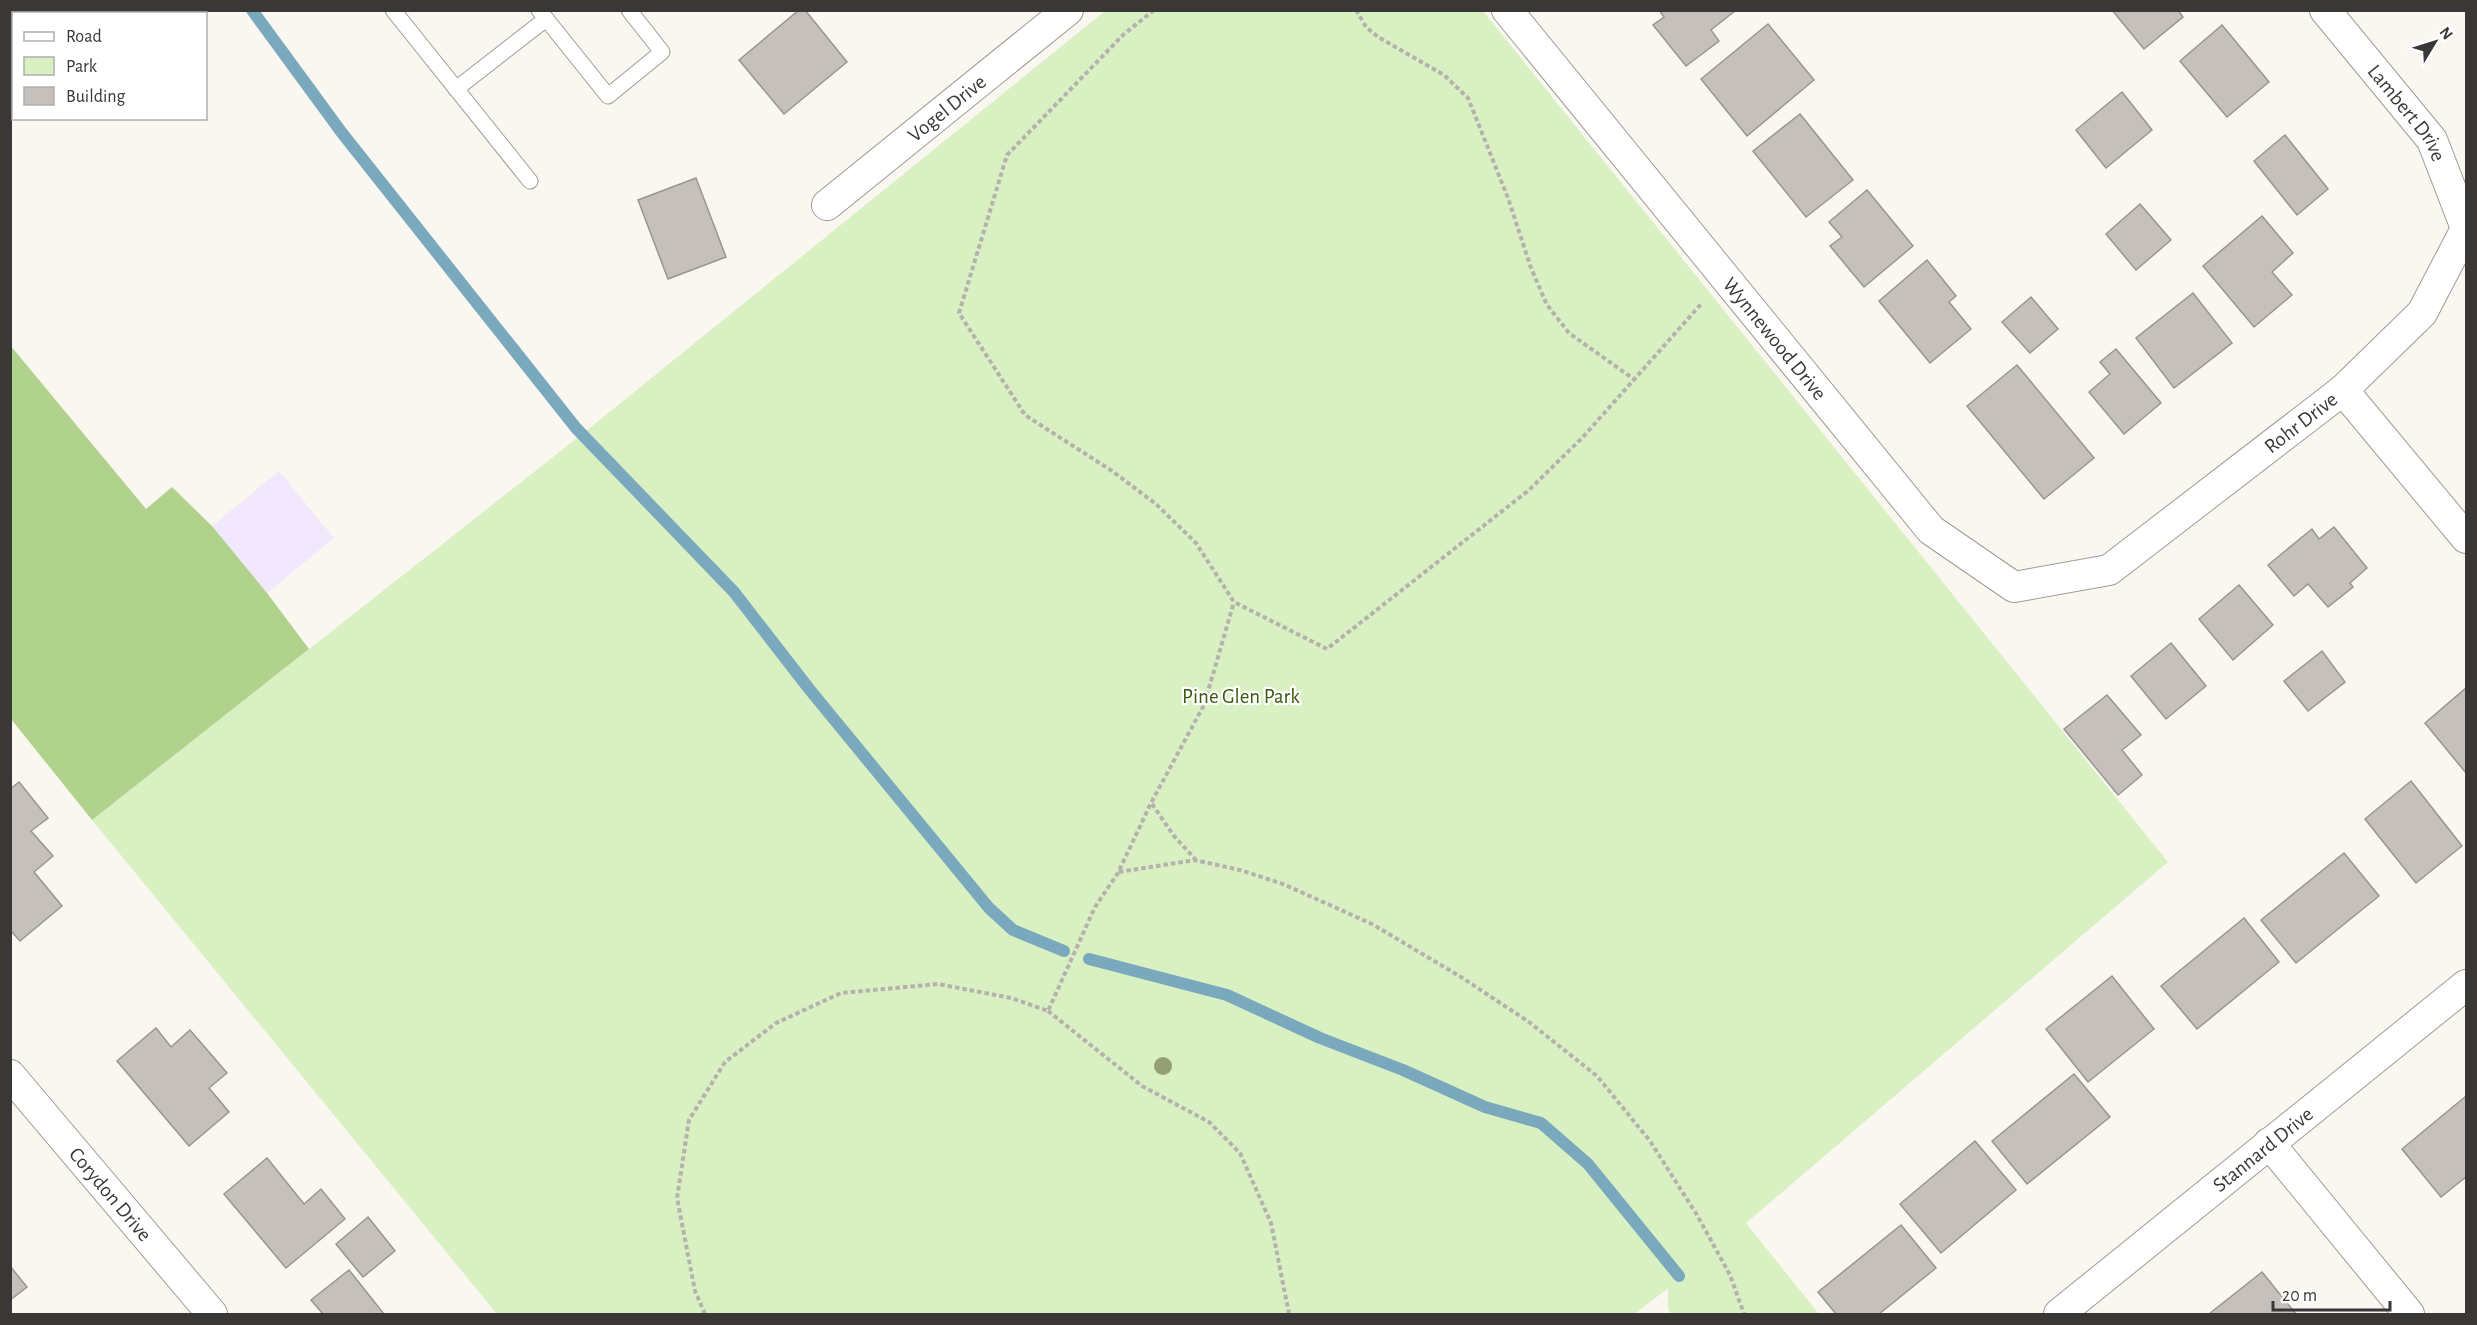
<svg xmlns="http://www.w3.org/2000/svg" width="2477" height="1325" viewBox="0 0 2477 1325" font-family="'Alegreya Sans',sans-serif">
	<rect width="100%" height="100%" fill="#faf7f0"/>
	<!-- industrial -->
	<polygon fill="#f2e8fe" points="279,471 334,538 267,593 212,526"/>
	<!-- green -->
	<polygon fill="#d9f0c2" points="1483,11 2168,862 1746,1223 1819,1314 1672,1314 1668,1310 1668,1288 1635,1314 497,1314 92,820 586,431 1105,11"/>
	<!-- forest -->
	<polygon fill="#b1d28d" points="10,345 146,509 172,487 212,526 267,593 309,649 92,820 11,719"/>
	<g fill="none" stroke-linecap="round" stroke-linejoin="round">
		<!-- stream -->
		<g stroke="#7aa9be" stroke-width="12">
			<polyline points="252,10 342,133 576,428 734,592 810,690 989,908 1013,930 1064,951"/>
			<polyline points="1089,959 1227,995 1320,1038 1403,1070 1485,1107 1541,1123 1588,1164 1679,1276"/>
		</g>
	</g>
	<!-- building -->
	<g fill="#c6c0bc" stroke="#9b9591" stroke-width="1.5">
		<polygon points="10,10 45,10 48,14 14,14 14,67 10,69"/>
		<polygon points="799,10 805,10 847,62 784,114 739,60"/>
		<polygon points="1659,10 1736,10 1711,30 1719,41 1686,66 1653,25 1664,17"/>
		<polygon points="2112,10 2178,10 2183,17 2144,49"/>
		<polygon points="1768,24 1814,80 1747,136 1701,79"/>
		<polygon points="2222,25 2269,82 2227,117 2180,61"/>
		<polygon points="2122,92 2152,130 2106,168 2076,130"/>
		<polygon points="1800,114 1853,180 1806,217 1753,151"/>
		<polygon points="2285,135 2328,189 2297,215 2254,161"/>
		<polygon points="696,178 726,257 668,279 638,200"/>
		<polygon points="1867,190 1913,246 1864,287 1830,246 1842,237 1829,222"/>
		<polygon points="2140,204 2171,240 2136,270 2106,234"/>
		<polygon points="2262,216 2293,253 2272,272 2292,295 2254,327 2203,266"/>
		<polygon points="1927,260 1956,296 1949,302 1971,329 1930,363 1879,301"/>
		<polygon points="2193,293 2232,343 2174,388 2136,338"/>
		<polygon points="2031,297 2058,329 2030,353 2002,322"/>
		<polygon points="2116,349 2161,403 2124,434 2089,392 2110,374 2100,362"/>
		<polygon points="2017,365 2094,458 2044,499 1967,406"/>
		<polygon points="2334,527 2367,568 2350,583 2353,587 2328,607 2308,584 2294,596 2268,565 2312,529 2319,539"/>
		<polygon points="2239,585 2273,625 2233,660 2199,619"/>
		<polygon points="2171,643 2206,686 2166,719 2131,676"/>
		<polygon points="2322,651 2345,682 2308,711 2284,681"/>
		<polygon points="2466,688 2466,773 2425,723"/>
		<polygon points="2107,695 2141,735 2122,750 2142,775 2118,795 2064,729"/>
		<polygon points="2411,781 2462,846 2416,883 2365,819"/>
		<polygon points="19,782 48,818 31,831 53,856 34,872 62,906 20,941 10,930 10,789"/>
		<polygon points="2344,853 2379,896 2296,963 2261,920"/>
		<polygon points="2244,918 2279,962 2197,1029 2161,986"/>
		<polygon points="2112,976 2154,1029 2088,1082 2046,1029"/>
		<polygon points="156,1028 171,1047 190,1030 227,1073 209,1088 229,1112 189,1146 117,1061"/>
		<polygon points="2074,1074 2110,1117 2027,1184 1992,1141"/>
		<polygon points="2466,1096 2466,1177 2441,1197 2402,1149"/>
		<polygon points="1975,1141 2016,1190 1941,1253 1900,1204"/>
		<polygon points="267,1158 304,1204 321,1189 345,1219 286,1268 224,1194"/>
		<polygon points="368,1217 395,1251 363,1277 336,1244"/>
		<polygon points="1901,1225 1936,1268 1879,1314 1836,1314 1818,1292"/>
		<polygon points="10,1266 27,1287 10,1300"/>
		<polygon points="349,1270 384,1314 323,1314 311,1300"/>
		<polygon points="2262,1272 2296,1314 2209,1314"/>
	</g>
	<g fill="none" stroke-linecap="round" stroke-linejoin="round">
		<defs>
			<g id="service">
				<polyline points="393,10 530,181"/>
				<polyline points="539,10 608,96 662,52 629,10"/>
				<polyline points="456,89 546,19"/>
			</g>
			<g id="minor">
				<path id="s1" d="M1507,10L1931,530L2014,587L2109,570L2343,390L2422,313L2466,229"/>
				<path id="s2" d="M2325,10L2432,140L2466,228"/>
				<path id="s3" d="M827,205L1068,10"/>
				<polyline points="2343,390 2466,538"/>
				<path id="s4" d="M10,1075L212,1314"/>
				<polyline points="2269,1143 2409,1314"/>
				<path id="s5" d="M2059,1314L2466,985"/>
			</g>
		</defs>
		<!-- service casing -->
		<use href="#service" stroke="#9f9c96" stroke-width="17"/>
		<!-- minor casing -->
		<use href="#minor" stroke="#9f9c96" stroke-width="32"/>
		<!-- path -->
		<g stroke="#b5b2ad" stroke-width="4" stroke-dasharray="4.5 3" stroke-linecap="butt">
			<polyline points="1154,10 1123,35 1007,155 959,313 1025,415 1112,471 1156,504 1196,543 1234,602 1327,649 1529,490 1583,437 1702,303"/>
			<polyline points="1356,10 1366,27 1378,37 1444,75 1468,98 1508,198 1531,268 1547,305 1569,333 1635,380"/>
			<polyline points="1152,804 1174,836 1195,859"/>
			<polyline points="1119,872 1195,860 1240,870 1283,884 1372,924 1461,977 1529,1022 1597,1076 1650,1141 1697,1215 1730,1275 1744,1314"/>
			<polyline points="1048,1011 1142,1086 1209,1122 1240,1153 1271,1223 1289,1314"/>
			<polyline points="705,1314 695,1291 677,1198 689,1120 725,1062 776,1023 841,993 938,984 1011,998 1048,1011 1095,907 1118,873 1151,803 1204,705 1234,602"/>
		</g>
		<!-- service -->
		<use href="#service" stroke="#fff" stroke-width="15"/>
		<!-- minor -->
		<use href="#minor" stroke="#fff" stroke-width="30"/>
	</g>
	<!-- trees -->
	<circle fill="#92a074" cx="1163" cy="1066" r="9"/>
	<g text-anchor="middle" stroke-width="4.5" stroke-linejoin="round" paint-order="stroke">
		<!-- street labels -->
		<g font-size="21" fill="#393836" stroke="#fff">
			<text dy="7" stroke="none"><textPath href="#s3" startOffset="154">Vogel Drive</textPath></text>
			<text dy="7" stroke="none"><textPath href="#s2" startOffset="132">Lambert Drive</textPath></text>
			<text dy="7" stroke="none"><textPath href="#s1" startOffset="424">Wynnewood Drive</textPath></text>
			<text dy="7" stroke="none"><textPath href="#s1" startOffset="1110">Rohr Drive</textPath></text>
			<text dy="7" stroke="none"><textPath href="#s5" startOffset="262">Stannard Drive</textPath></text>
			<text dy="7" stroke="none"><textPath href="#s4" startOffset="156">Corydon Drive</textPath></text>
		</g>
		<!-- park labels -->
		<g font-size="21" fill="#3c590f" stroke="#fff">
			<text x="1241" y="703">Pine Glen Park</text>
		</g>
	</g>
	<!-- border -->
	<rect width="2477" height="1325" fill="none" stroke="#393836" stroke-width="24"/>
	<!-- legend -->
	<rect x="12" y="12" width="195" height="108" fill="#ffffff" stroke="#b0afaf" stroke-width="1.5"/>
	<rect x="24" y="32" width="30" height="9" fill="#ffffff" stroke="#b0afaf" stroke-width="1.5"/>
	<text x="66" y="42" font-size="18" fill="#393836">Road</text>
	<rect x="24" y="57" width="30" height="18" fill="#d9f0c2" stroke="#b0afaf" stroke-width="1.5"/>
	<text x="66" y="72" font-size="18" fill="#393836">Park</text>
	<rect x="24" y="87" width="30" height="18" fill="#c6c0bc" stroke="#b0afaf" stroke-width="1.5"/>
	<text x="66" y="102" font-size="18" fill="#393836">Building</text>
	<!-- north arrow -->
	<g transform="translate(2435 42) rotate(52)" stroke="#ffffff" stroke-width="4.5" paint-order="stroke">
	<path d="M0-4.5L10 22L0 15L-10 22Z" fill="#393836"/>
	<text y="-9" font-size="16" font-weight="bold" text-anchor="middle" fill="#393836">N</text>
	</g>
	<!-- scale -->
	<path d="M2273 1301v9h117v-9" fill="none" stroke="#393836" stroke-width="3"/>
	<text x="2282" y="1301" font-size="18" fill="#393836" stroke="#ffffff" stroke-width="4.5" paint-order="stroke">20 m</text>
</svg>
